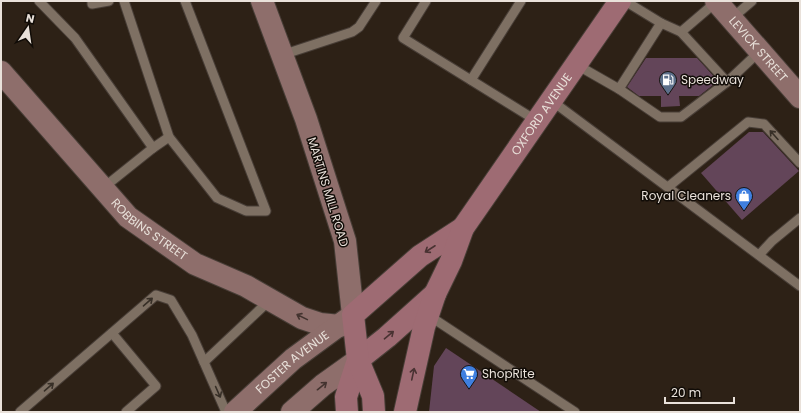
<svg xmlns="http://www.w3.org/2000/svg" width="801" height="413" viewBox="0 0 801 413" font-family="Poppins,sans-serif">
	<rect width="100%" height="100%" fill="#2d2116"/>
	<!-- building -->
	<g fill="#634559">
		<polygon points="646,58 697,58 718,81 699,96 679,96 680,106 661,107 661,96 639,96 627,87"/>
		<polygon points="749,132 763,132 799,171 742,220 701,173"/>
		<polygon points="446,348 541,412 429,412 434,366"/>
	</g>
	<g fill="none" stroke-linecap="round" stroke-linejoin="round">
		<defs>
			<g id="lane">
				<polyline points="39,1 75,38 153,148"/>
				<polyline points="92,1 92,4 109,1"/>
				<polyline points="124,1 169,137 217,198 246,211 266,211 185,1"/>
				<polyline points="426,1 403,38 537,121"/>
				<polyline points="716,2 681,32 727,82 760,51"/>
				<polyline points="731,19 752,1"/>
				<polyline points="661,23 681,32"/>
				<polyline points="282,55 352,32 359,27 376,1"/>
				<polyline points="577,65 619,89 661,23 625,1"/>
				<polyline points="471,80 521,1"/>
				<polyline points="619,89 660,117 681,117 727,82"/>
				<polyline points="552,101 800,286"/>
				<polyline points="668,187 748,122 764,124 800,163"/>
				<polyline points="103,188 153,148 169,137"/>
				<polyline points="759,255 772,241 800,218"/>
				<polyline points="428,315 575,412"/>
				<polyline points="112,333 156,386 126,412"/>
				<polyline points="204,362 270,300"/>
				<polyline points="20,412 156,295 171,300 192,335 226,412"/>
			</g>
			<g id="secondary">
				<path id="s1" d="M716,1L800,97"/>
				<path id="s2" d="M1,72L128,217L195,264L246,286L302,318L320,324L340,326"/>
				<path id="s3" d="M235,412L293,359L353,315L345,241L306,119L262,1"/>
				<polyline points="292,412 323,385 358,360"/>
			</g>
			<g id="primary">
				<polyline points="347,412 346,397 358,360 387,337 435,294"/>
				<polyline points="374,412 373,396 358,360 353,315 420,256 463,228"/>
				<path id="s4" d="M405,412L424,327L435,294L451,261L463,228L620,1"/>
			</g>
		</defs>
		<!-- lane casing -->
		<use href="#lane" stroke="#483e37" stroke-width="11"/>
		<!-- secondary casing -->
		<use href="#secondary" stroke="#483e37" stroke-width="24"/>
		<!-- primary casing -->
		<use href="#primary" stroke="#483e37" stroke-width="24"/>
		<!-- lane -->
		<use href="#lane" stroke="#7e7063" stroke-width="9"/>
		<!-- secondary -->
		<use href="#secondary" stroke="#8e6e6b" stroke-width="22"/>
		<!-- primary -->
		<use href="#primary" stroke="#9e6b73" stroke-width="22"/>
	</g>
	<!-- one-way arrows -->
	<defs><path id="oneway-shaft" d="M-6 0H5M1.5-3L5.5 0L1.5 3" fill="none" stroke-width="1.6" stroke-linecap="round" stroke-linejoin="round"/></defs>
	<g stroke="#372f27">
		<use href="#oneway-shaft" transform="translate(774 135) rotate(-132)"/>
		<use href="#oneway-shaft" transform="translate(148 302) rotate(-41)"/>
		<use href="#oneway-shaft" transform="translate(49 387) rotate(-41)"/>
		<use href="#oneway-shaft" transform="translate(218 392) rotate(66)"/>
	</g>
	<g stroke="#493232">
		<use href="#oneway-shaft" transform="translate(430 249) rotate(147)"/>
		<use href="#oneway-shaft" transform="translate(389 335) rotate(-40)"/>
		<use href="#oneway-shaft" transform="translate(413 374) rotate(-78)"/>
	</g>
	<g stroke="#43332f">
		<use href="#oneway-shaft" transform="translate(302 317) rotate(-154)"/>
		<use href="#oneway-shaft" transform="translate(322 386) rotate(-39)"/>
	</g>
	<!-- icons -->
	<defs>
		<symbol id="fuel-pin" viewBox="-11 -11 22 30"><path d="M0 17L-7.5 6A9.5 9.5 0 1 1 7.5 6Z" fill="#5c6f8a" stroke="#110c07"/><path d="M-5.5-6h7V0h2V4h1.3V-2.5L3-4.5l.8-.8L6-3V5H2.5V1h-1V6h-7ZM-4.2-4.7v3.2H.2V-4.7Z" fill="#fff"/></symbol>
		<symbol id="shop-pin" viewBox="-11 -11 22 30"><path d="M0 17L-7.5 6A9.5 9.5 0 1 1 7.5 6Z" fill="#3f7fe0" stroke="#110c07"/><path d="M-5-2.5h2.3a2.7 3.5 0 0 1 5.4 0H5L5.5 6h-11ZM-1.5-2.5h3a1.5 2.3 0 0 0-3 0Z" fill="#fff"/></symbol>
		<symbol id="supermarket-pin" viewBox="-11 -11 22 30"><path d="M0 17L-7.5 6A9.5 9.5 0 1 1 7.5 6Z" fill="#3f7fe0" stroke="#110c07"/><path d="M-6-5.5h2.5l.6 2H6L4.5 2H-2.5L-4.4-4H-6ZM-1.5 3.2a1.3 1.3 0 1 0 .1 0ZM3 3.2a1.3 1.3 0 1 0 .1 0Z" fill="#fff"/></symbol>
	</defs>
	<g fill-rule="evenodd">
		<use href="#fuel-pin" x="658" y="70" width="20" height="27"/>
		<use href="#shop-pin" x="734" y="186" width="20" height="27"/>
		<use href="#supermarket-pin" x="459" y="364" width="20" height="27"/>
	</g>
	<g text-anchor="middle" stroke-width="3" stroke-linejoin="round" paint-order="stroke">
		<!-- street labels -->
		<g font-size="12" fill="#e9e1da" stroke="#110c07">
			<text dy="4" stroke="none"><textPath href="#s1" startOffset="64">LEVICK STREET</textPath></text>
			<text dy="4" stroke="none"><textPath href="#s4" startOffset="332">OXFORD AVENUE</textPath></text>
			<text transform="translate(328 192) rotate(73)" y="4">MARTINS MILL ROAD</text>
			<text dy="4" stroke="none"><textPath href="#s2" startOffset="217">ROBBINS STREET</textPath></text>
			<text dy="4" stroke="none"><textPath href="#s3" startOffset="76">FOSTER AVENUE</textPath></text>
		</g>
		<!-- poi labels -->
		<g font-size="12" fill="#e9e1da" stroke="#110c07" text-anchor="start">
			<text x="681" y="84">Speedway</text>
			<text x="731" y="200" text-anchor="end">Royal Cleaners</text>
			<text x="482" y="378">ShopRite</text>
		</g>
	</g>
	<!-- border -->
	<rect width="801" height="413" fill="none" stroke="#e9e1da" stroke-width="4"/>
	<!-- north arrow -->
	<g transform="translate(28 28) rotate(13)" stroke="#110c07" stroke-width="3" paint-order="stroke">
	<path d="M0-3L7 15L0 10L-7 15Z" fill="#e9e1da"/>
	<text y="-6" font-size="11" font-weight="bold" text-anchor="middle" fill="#e9e1da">N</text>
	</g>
	<!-- scale -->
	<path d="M665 397v6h69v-6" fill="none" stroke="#e9e1da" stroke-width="2"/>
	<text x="671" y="397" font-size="12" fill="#e9e1da" stroke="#110c07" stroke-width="3" paint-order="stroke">20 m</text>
</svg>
